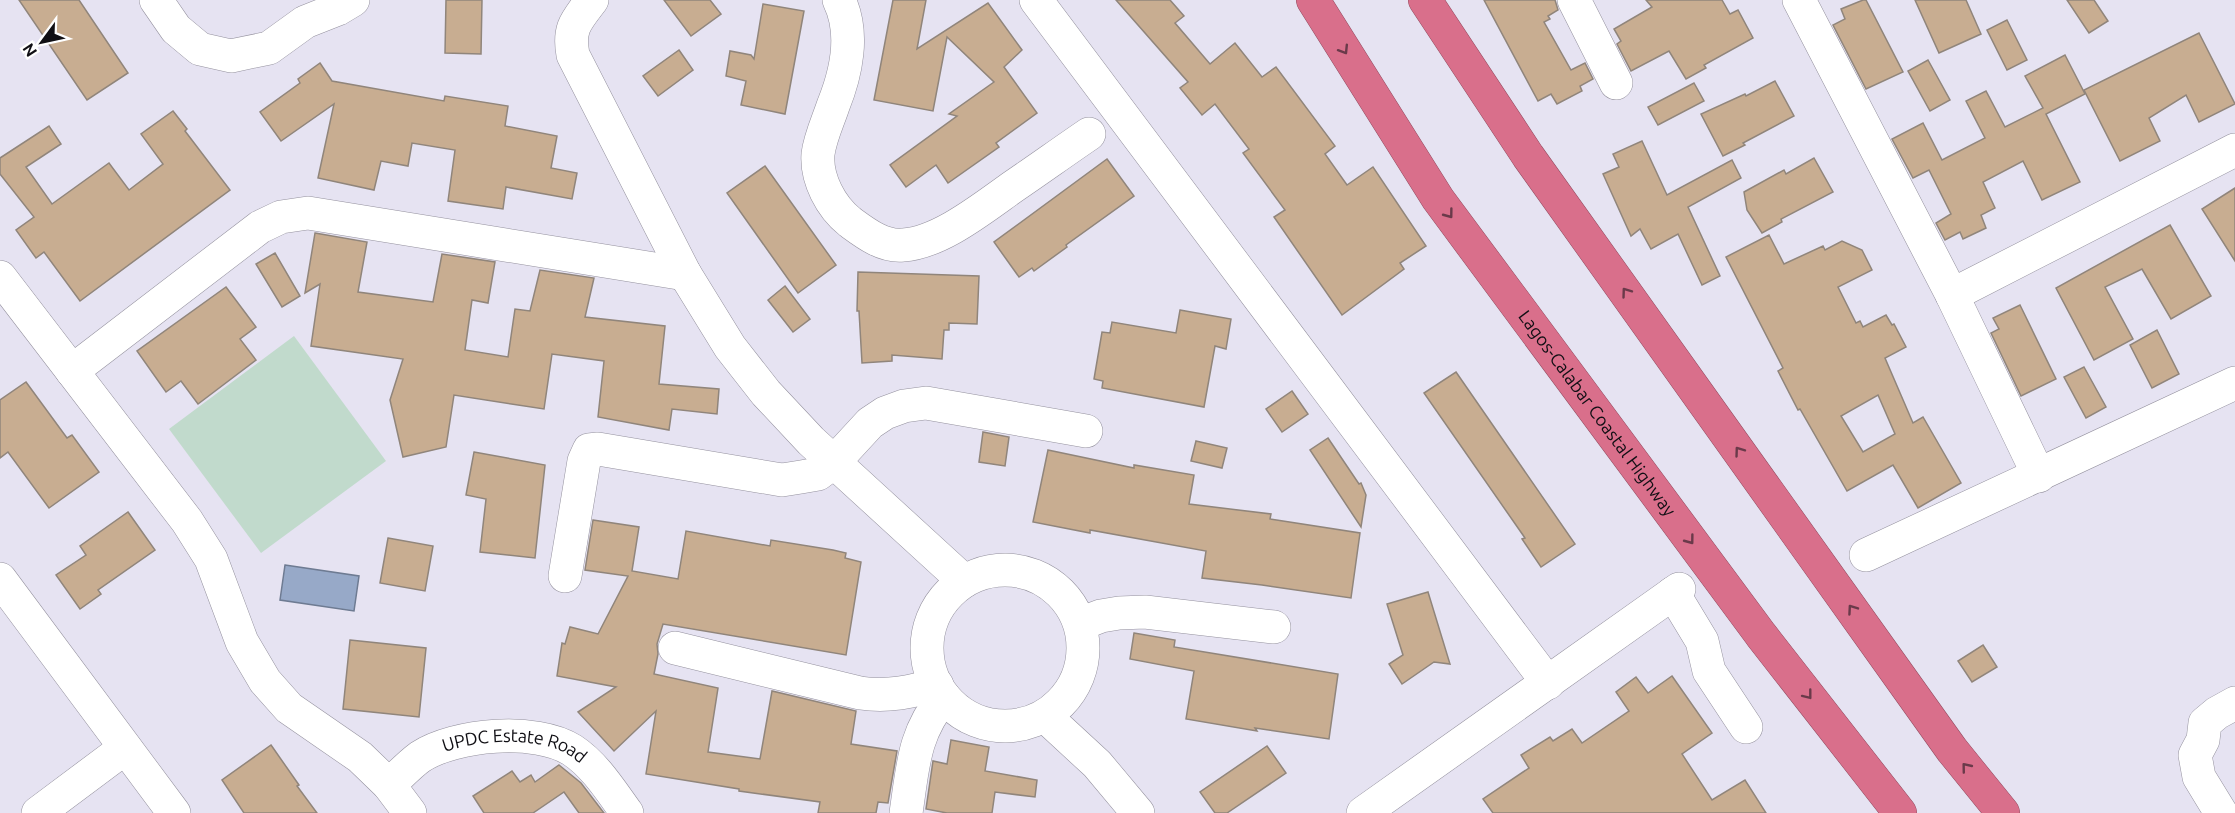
<svg xmlns="http://www.w3.org/2000/svg" width="2235" height="813" viewBox="0 0 2235 813" font-family="Ubuntu,sans-serif">
	<rect width="100%" height="100%" fill="#e6e3f2"/>
	<!-- green -->
	<polygon fill="#c1dacc" points="294,336 386,461 261,553 169,429"/>
	<!-- water -->
	<polygon fill="#97a9c8" stroke="#6e7b92" stroke-width="1.5" points="285,565 359,576 354,611 280,600"/>
	<!-- building -->
	<g fill="#c8ad91" stroke="#90857b" stroke-width="1.5" fill-rule="evenodd">
		<polygon points="19,0 79,0 128,73 87,100"/>
		<polygon points="446,0 482,0 481,54 445,53"/>
		<polygon points="664,0 710,0 721,14 691,36"/>
		<polygon points="893,0 926,0 917,49 988,3 1022,50 1004,67 1037,113 996,143 999,147 948,183 936,165 906,187 890,165 957,116 949,114 994,82 947,37 933,111 874,100"/>
		<polygon points="1116,0 1170,0 1184,16 1175,23 1210,64 1235,43 1262,77 1276,67 1335,146 1325,154 1347,185 1373,167 1426,246 1400,263 1404,269 1342,315 1274,217 1285,210 1243,153 1249,149 1215,104 1202,115 1180,88 1188,82"/>
		<polygon points="1484,0 1555,0 1558,10 1548,16 1550,19 1544,22 1571,70 1585,63 1593,79 1580,86 1582,91 1557,104 1551,94 1538,101"/>
		<polygon points="1646,0 1722,0 1730,14 1738,10 1753,38 1704,65 1706,68 1686,79 1669,51 1631,71 1617,44 1621,41 1614,29 1652,7"/>
		<polygon points="1863,0 1866,0 1903,72 1866,89 1833,25 1845,19 1841,9"/>
		<polygon points="1915,0 1966,0 1981,34 1939,53"/>
		<polygon points="2067,0 2094,0 2108,21 2089,33"/>
		<polygon points="763,4 804,11 785,114 741,105 746,81 726,76 730,51 751,55 754,59"/>
		<polygon points="2007,20 2027,60 2007,70 1987,30"/>
		<polygon points="2199,33 2235,104 2199,122 2186,95 2149,118 2160,141 2120,161 2084,90"/>
		<polygon points="679,50 693,70 658,96 643,76"/>
		<polygon points="2065,55 2085,94 2046,114 2080,182 2042,200 2023,161 1983,182 1995,208 1981,215 1986,228 1963,239 1960,232 1945,240 1936,223 1951,214 1929,170 1913,178 1892,139 1923,123 1942,160 1985,138 1966,101 1986,91 2005,127 2043,108 2025,76"/>
		<polygon points="1928,60 1950,100 1930,111 1908,71"/>
		<polygon points="320,63 332,81 444,101 445,96 508,106 505,126 557,136 551,168 577,173 572,199 506,187 503,209 448,201 455,150 412,143 408,166 381,161 374,190 318,178 334,104 281,141 260,112 300,83 298,79"/>
		<polygon points="1775,81 1794,116 1743,143 1745,145 1723,156 1701,114 1745,94 1746,96"/>
		<polygon points="1694,83 1704,101 1658,125 1648,107"/>
		<polygon points="173,111 187,129 185,131 230,190 80,301 44,252 36,258 16,230 34,217 0,174 0,158 49,126 61,144 26,167 52,204 109,163 129,190 163,164 141,134"/>
		<polygon points="1642,141 1667,195 1732,160 1741,178 1688,207 1720,276 1702,285 1678,234 1651,249 1640,229 1631,236 1603,174 1619,167 1613,154"/>
		<polygon points="1814,158 1833,192 1781,219 1782,222 1762,233 1747,210 1744,192 1784,170 1786,174"/>
		<polygon points="1107,159 1134,196 1066,245 1067,247 1034,271 1032,268 1019,277 994,242"/>
		<polygon points="765,166 836,265 798,293 727,193"/>
		<polygon points="2235,188 2235,261 2202,209"/>
		<polygon points="2170,225 2211,296 2171,319 2142,269 2105,287 2133,339 2094,360 2056,288"/>
		<polygon points="315,233 367,242 358,292 433,302 442,254 495,262 488,303 472,300 465,350 508,357 515,309 530,311 540,270 594,278 585,317 665,326 659,384 719,389 717,414 672,409 669,430 598,417 604,361 552,354 544,409 454,395 446,447 403,457 390,400 403,359 311,346 320,284 305,293"/>
		<path d="M1769,235L1784,264L1823,246L1825,250L1842,241L1862,250L1872,270L1838,287L1856,323L1860,321L1863,327L1886,315L1892,325L1894,324L1906,347L1885,358L1913,423L1923,417L1961,483L1918,508L1893,465L1847,491L1800,409L1798,410L1778,371L1783,368L1726,257ZM1878,395L1895,434L1863,452L1841,416Z"/>
		<polygon points="275,253 300,296 282,307 256,264"/>
		<polygon points="858,272 979,276 977,324 949,323 949,330 944,330 942,359 892,355 892,361 862,363 859,311 857,311"/>
		<polygon points="785,286 810,319 793,332 768,300"/>
		<polygon points="226,287 256,327 240,339 256,360 198,404 181,381 166,392 137,351"/>
		<polygon points="2020,305 2056,379 2021,396 1991,333 1999,329 1993,318"/>
		<polygon points="1180,310 1231,319 1226,349 1215,346 1204,407 1102,388 1103,381 1094,379 1102,332 1110,333 1112,322 1176,333"/>
		<polygon points="2157,330 2179,374 2152,388 2130,345"/>
		<polygon points="2084,367 2106,407 2086,418 2064,377"/>
		<polygon points="1456,372 1575,544 1541,567 1522,539 1525,538 1424,393"/>
		<polygon points="26,382 67,438 72,435 99,472 49,508 8,452 0,458 0,400"/>
		<polygon points="1292,391 1308,414 1282,432 1266,409"/>
		<polygon points="983,432 1009,437 1005,466 979,462"/>
		<polygon points="1328,438 1359,484 1361,483 1366,495 1361,527 1310,450"/>
		<polygon points="1196,441 1227,448 1222,468 1191,461"/>
		<polygon points="1048,450 1134,468 1134,465 1194,475 1189,504 1271,514 1270,519 1360,533 1351,598 1262,585 1202,578 1206,551 1090,530 1090,533 1033,522"/>
		<polygon points="474,452 545,465 535,558 480,552 486,499 466,495"/>
		<polygon points="128,512 155,550 98,590 101,594 80,609 56,575 86,555 80,546"/>
		<polygon points="593,520 639,527 632,571 678,579 686,531 770,546 771,540 833,550 846,553 845,558 861,562 846,655 663,624 657,644 658,654 654,674 718,688 708,752 760,759 772,691 856,711 851,744 897,751 888,803 878,802 876,813 818,813 820,802 739,791 739,789 646,774 656,711 614,751 578,712 616,687 557,676 562,643 565,644 570,627 598,634 628,576 585,570"/>
		<polygon points="388,538 433,546 425,591 380,583"/>
		<polygon points="1428,592 1450,664 1434,662 1402,684 1389,664 1403,655 1387,604"/>
		<polygon points="1134,633 1175,640 1174,647 1338,674 1329,739 1255,728 1257,731 1186,719 1194,671 1130,659"/>
		<polygon points="350,640 426,648 419,717 343,709"/>
		<polygon points="1983,645 1997,667 1972,682 1958,661"/>
		<polygon points="1672,676 1712,733 1682,754 1712,800 1745,780 1766,813 1493,813 1483,799 1529,768 1521,755 1550,737 1553,741 1572,729 1582,743 1629,711 1616,692 1636,677 1648,693"/>
		<polygon points="951,740 989,747 985,771 1037,780 1035,797 995,792 992,813 947,813 926,809 933,761 947,764"/>
		<polygon points="271,745 299,785 297,786 317,813 244,813 222,780"/>
		<polygon points="1267,746 1286,773 1227,813 1215,813 1200,792"/>
		<polygon points="559,765 581,783 604,813 579,813 564,792 533,813 484,813 473,796 512,771 520,782 531,775 535,782"/>
	</g>
	<g fill="none" stroke-linecap="round" stroke-linejoin="round">
		<defs>
			<g id="minor">
				<polyline points="156,0 176,29 200,49 231,56 269,48 305,22 338,9 353,0"/>
				<path d="M592,0C576,21 568,28 573,55L685,274L730,347L766,393L811,441L964,581"/>
				<path d="M839,0C855,33 846,74 833,106C828,121 820,138 818,154C816,179 831,207 850,222C865,233 883,247 903,245C940,243 984,207 1014,186C1039,169 1064,151 1089,134"/>
				<polyline points="1036,0 1548,683"/>
				<polyline points="1574,0 1616,83"/>
				<polyline points="1799,0 1952,295 2039,476"/>
				<polyline points="0,277 187,521 211,559 242,642 265,681 289,708 360,757 389,785 410,813"/>
				<polyline points="1952,295 2235,150"/>
				<polyline points="72,371 260,227 281,217 308,213 685,274"/>
				<polyline points="1866,555 2235,383"/>
				<circle cx="1005" cy="648" r="78"/>
				<polyline points="565,576 584,461 589,450 598,449 782,480 801,477 818,474 834,462 870,423 885,413 904,406 926,403 1086,431"/>
				<polyline points="0,579 174,813"/>
				<polyline points="1673,593 1702,641 1709,671 1746,727"/>
				<polyline points="1080,624 1101,616 1119,613 1145,612 1274,627"/>
				<path d="M675,648L860,693C889,697 909,692 937,685"/>
				<polyline points="1045,716 1097,764 1138,813"/>
				<path id="s1" d="M389,785C399,776 409,765 420,757C455,734 536,727 572,750C595,765 611,791 627,813"/>
				<polyline points="38,813 125,748"/>
				<path d="M906,813C913,767 913,734 944,697"/>
				<polyline points="1363,813 1679,589"/>
				<polyline points="2221,813 2199,777 2195,755 2203,740 2205,723 2217,713 2235,703"/>
			</g>
			<g id="highway">
				<path id="s2" d="M1313,0L1438,199L1761,635L1900,813"/>
				<polyline points="1425,0 1528,156 1952,750 2003,813"/>
			</g>
		</defs>
		<!-- minor casing -->
		<use href="#minor" stroke="#94919e" stroke-width="34"/>
		<!-- highway casing -->
		<use href="#highway" stroke="#934d61" stroke-width="34"/>
		<!-- minor -->
		<use href="#minor" stroke="#fff" stroke-width="33"/>
		<!-- highway -->
		<use href="#highway" stroke="#d96f8b" stroke-width="33"/>
	</g>
	<!-- one-way arrows -->
	<defs><path id="oneway-chevron" d="M-2-3.5L2.5 0L-2 3.5" fill="none" stroke-width="1.6" stroke-linecap="round" stroke-linejoin="round" transform="scale(1.5)"/></defs>
	<g stroke="#6a3a4a">
		<use href="#oneway-chevron" transform="translate(1344 50) rotate(58)"/>
		<use href="#oneway-chevron" transform="translate(1449 214) rotate(53)"/>
		<use href="#oneway-chevron" transform="translate(1626 292) rotate(-126)"/>
		<use href="#oneway-chevron" transform="translate(1739 451) rotate(-126)"/>
		<use href="#oneway-chevron" transform="translate(1690 540) rotate(53)"/>
		<use href="#oneway-chevron" transform="translate(1852 609) rotate(-125)"/>
		<use href="#oneway-chevron" transform="translate(1808 695) rotate(52)"/>
		<use href="#oneway-chevron" transform="translate(1966 767) rotate(-129)"/>
	</g>
	<g text-anchor="middle" stroke-width="6" stroke-linejoin="round" paint-order="stroke">
		<!-- street labels -->
		<g font-size="18" fill="#100f14" stroke="#fff">
			<text dy="6" stroke="none"><textPath href="#s2" startOffset="502">Lagos-Calabar Coastal Highway</textPath></text>
			<text dy="6" stroke="none"><textPath href="#s1" startOffset="141">UPDC Estate Road</textPath></text>
		</g>
	</g>
	<!-- north arrow -->
	<g transform="translate(42 42) rotate(237)" stroke="#ffffff" stroke-width="4.5" paint-order="stroke">
	<path d="M0-4.5L10 22L0 15L-10 22Z" fill="#100f14"/>
	<text y="-9" font-size="16" font-weight="bold" text-anchor="middle" fill="#100f14">N</text>
	</g>
</svg>
